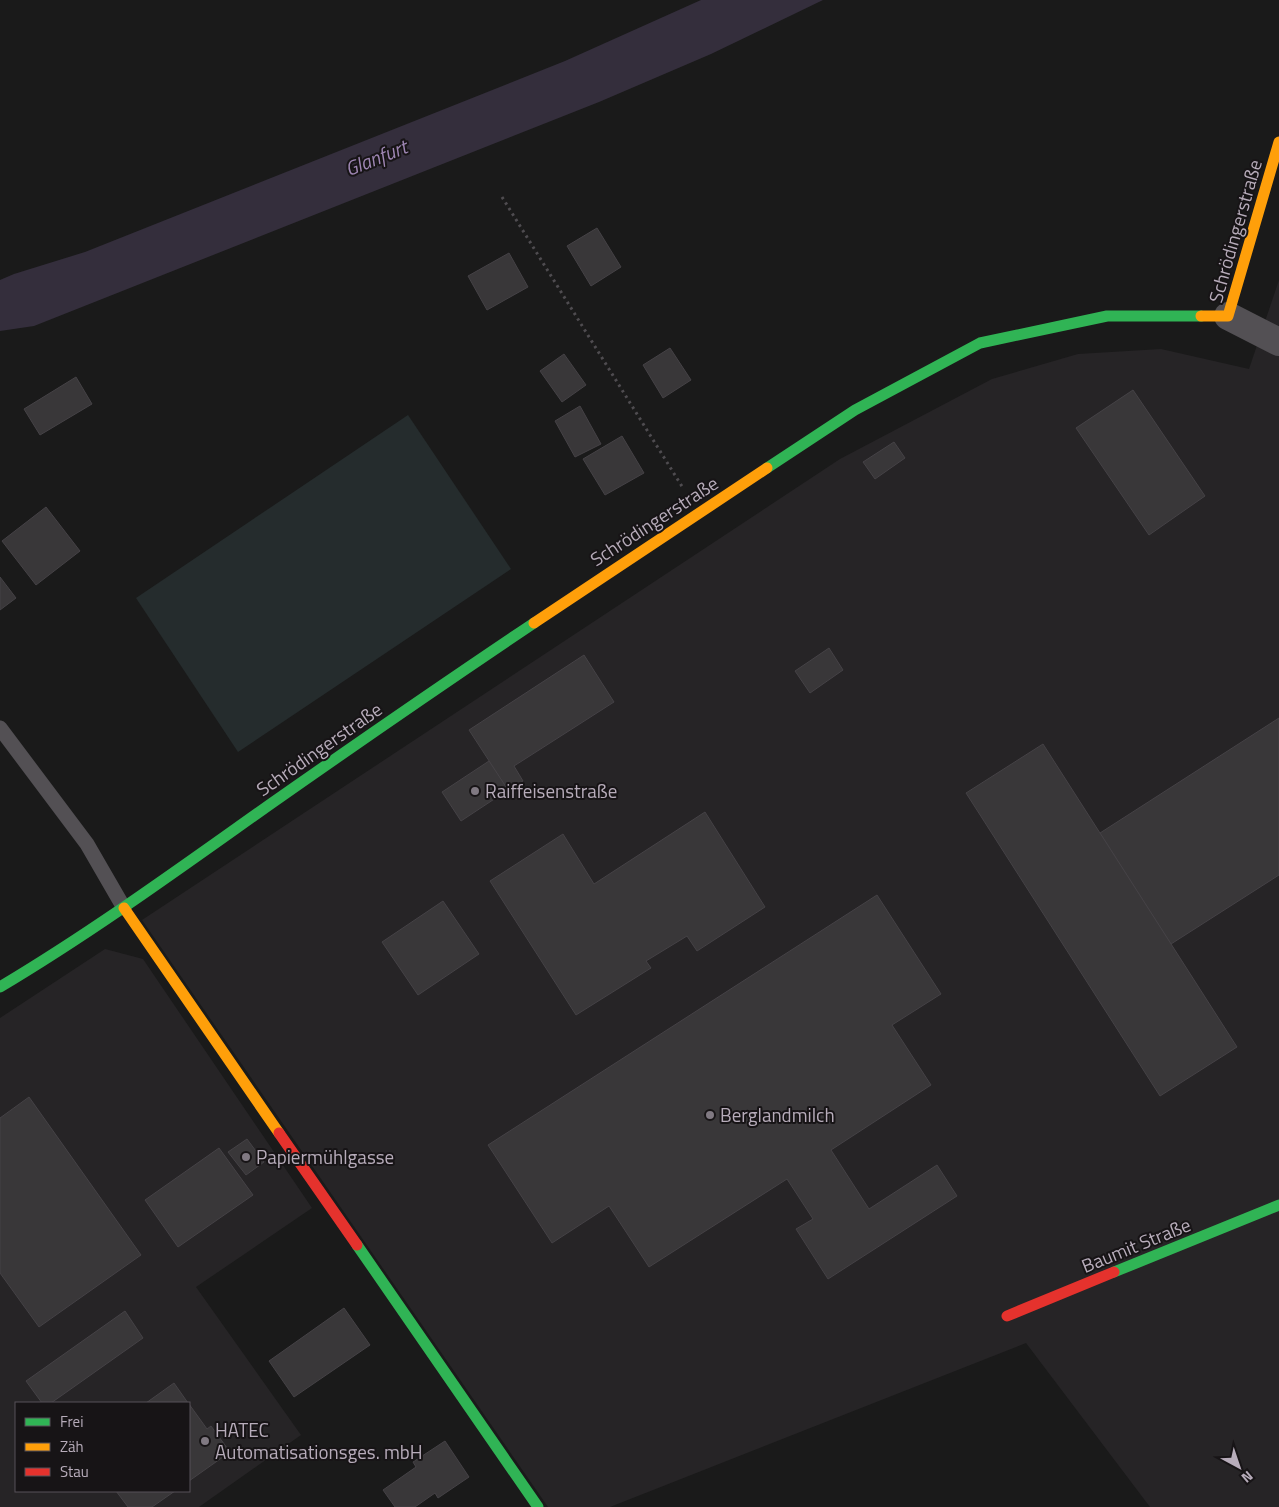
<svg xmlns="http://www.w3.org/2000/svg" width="1279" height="1507" viewBox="0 0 1279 1507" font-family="'Titillium Web',sans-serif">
	<rect width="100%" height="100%" fill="#1a1a1a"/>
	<!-- built -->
	<g fill="#262426" fill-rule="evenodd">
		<polygon points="1279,280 1279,1507 1150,1507 1026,1343 610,1507 548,1507 142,920 840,459 992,379 1078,354 1161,349 1249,369"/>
		<path d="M105,949L143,959L312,1208L196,1287L301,1435L199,1507H0V1018ZM16,1403H189V1491H16Z"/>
	</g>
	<!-- green -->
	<polygon fill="#252c2d" points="408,415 511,569 238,752 136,598"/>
	<!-- water -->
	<polygon fill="#342e3c" points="701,0 823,0 711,54 599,102 34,326 0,331 0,280 14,274 85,252 565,61"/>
	<!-- building -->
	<g fill="#393739" stroke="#454246">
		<polygon points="597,228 621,267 591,286 567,246"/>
		<polygon points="509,253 528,287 487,310 468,276"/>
		<polygon points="670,348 691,380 663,398 643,365"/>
		<polygon points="564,354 586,385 562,402 540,371"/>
		<polygon points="76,377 92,404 40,435 24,409"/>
		<polygon points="1133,390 1205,496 1149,535 1076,428"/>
		<polygon points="580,406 601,444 575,457 555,421"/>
		<polygon points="622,436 644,473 605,495 583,459"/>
		<polygon points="894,442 905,458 875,479 863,462"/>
		<polygon points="46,507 80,551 36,585 2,541"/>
		<polygon points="0,577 16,598 0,610"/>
		<polygon points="829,648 843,670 810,693 795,671"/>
		<polygon points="584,655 614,702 514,766 523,781 508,790 469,730"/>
		<polygon points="1279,718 1279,875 1171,944 1100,833"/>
		<polygon points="1043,744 1237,1047 1160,1096 966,793"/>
		<polygon points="489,761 508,790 461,821 442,792"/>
		<polygon points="705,812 765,907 697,951 687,936 646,961 651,968 576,1015 490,881 563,834 594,884"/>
		<polygon points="877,895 941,994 892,1025 931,1085 831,1150 869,1209 937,1165 957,1196 828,1279 796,1229 813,1219 787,1179 649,1267 609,1206 552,1243 488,1145"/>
		<polygon points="443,901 479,954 418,995 382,942"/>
		<polygon points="29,1097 141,1255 39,1327 0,1273 0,1118"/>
		<polygon points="247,1139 264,1162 246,1175 228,1152"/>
		<polygon points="219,1148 253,1195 178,1247 145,1200"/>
		<polygon points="344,1308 370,1345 294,1397 269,1361"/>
		<polygon points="125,1311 143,1338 51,1403 42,1403 26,1381"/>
		<polygon points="174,1383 188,1403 146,1403"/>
		<polygon points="189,1404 207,1429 211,1426 230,1452 189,1481"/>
		<polygon points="445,1441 469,1477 438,1498 435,1493 415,1507 395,1507 383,1490 416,1467 413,1462"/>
		<polygon points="116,1491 175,1491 152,1507 128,1507"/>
	</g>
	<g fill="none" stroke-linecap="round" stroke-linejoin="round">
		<!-- path -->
		<polyline stroke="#4f4c50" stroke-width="3" stroke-dasharray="2.5 4" stroke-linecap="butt" points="502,197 683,488"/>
		<!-- lane -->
		<polyline stroke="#535054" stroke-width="15" points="0,728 87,844 124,908"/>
		<!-- street -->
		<polyline stroke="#535054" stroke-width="28" points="1228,316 1279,342"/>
		<!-- fast -->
		<g stroke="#30b455" stroke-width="11">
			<polyline points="767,468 855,410 980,343 1107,316 1201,316"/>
			<path d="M0,987C94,931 183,866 272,803C359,742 446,682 534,623"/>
			<polyline points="357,1245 538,1507"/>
			<polyline points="1114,1272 1279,1205"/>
		</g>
		<!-- slow -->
		<g stroke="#ff9f0a" stroke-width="11">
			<polyline points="1201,316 1228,316 1279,142"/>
			<polyline points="534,623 767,468"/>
			<polyline points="124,908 279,1133"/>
		</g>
		<!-- jam -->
		<g stroke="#e5322d" stroke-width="11">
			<polyline points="279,1133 357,1245"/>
			<polyline points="1007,1316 1114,1272"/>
		</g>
	</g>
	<!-- markers -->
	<g fill="#807982" stroke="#171416" stroke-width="2">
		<circle cx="475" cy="791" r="5"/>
		<circle cx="710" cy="1115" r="5"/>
		<circle cx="246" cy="1157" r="5"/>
		<circle cx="205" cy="1441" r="5"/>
	</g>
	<g text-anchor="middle" stroke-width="4" stroke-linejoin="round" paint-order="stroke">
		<!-- street labels -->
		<g font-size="19" fill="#b7acba" stroke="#171416">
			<text transform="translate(1235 231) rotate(-74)" y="7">Schrödingerstraße</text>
			<text transform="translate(654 521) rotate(-33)" y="7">Schrödingerstraße</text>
			<text transform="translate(319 749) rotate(-35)" y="7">Schrödingerstraße</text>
			<text transform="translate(1136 1245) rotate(-22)" y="7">Baumit Straße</text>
		</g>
		<!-- poi labels -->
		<g font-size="19" fill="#b7acba" stroke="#171416" text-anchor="start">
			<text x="485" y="798">Raiffeisenstraße</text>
			<text x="720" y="1122">Berglandmilch</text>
			<text x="256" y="1164">Papiermühlgasse</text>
			<text x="215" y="1437">HATEC<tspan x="215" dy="22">Automatisationsges. mbH</tspan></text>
		</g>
		<!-- water labels -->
		<g font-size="20" font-style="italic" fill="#9e86b3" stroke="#171416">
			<text transform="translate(376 158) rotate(-22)" y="7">Glanfurt</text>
		</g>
	</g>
	<!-- legend -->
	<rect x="15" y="1402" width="175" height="90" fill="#171416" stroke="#575158"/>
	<rect x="25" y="1418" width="25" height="8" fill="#30b455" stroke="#575158"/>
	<text x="60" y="1427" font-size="15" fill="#b7acba">Frei</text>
	<rect x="25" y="1443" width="25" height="8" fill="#ff9f0a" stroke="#575158"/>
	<text x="60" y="1452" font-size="15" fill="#b7acba">Zäh</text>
	<rect x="25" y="1468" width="25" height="8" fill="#e5322d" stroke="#575158"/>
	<text x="60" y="1477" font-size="15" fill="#b7acba">Stau</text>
	<!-- north arrow -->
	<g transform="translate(1239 1467) rotate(140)" stroke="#171416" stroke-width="4" paint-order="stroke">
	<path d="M0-4L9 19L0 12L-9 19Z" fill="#b7acba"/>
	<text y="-8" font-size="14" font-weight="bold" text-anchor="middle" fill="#b7acba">N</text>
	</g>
</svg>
